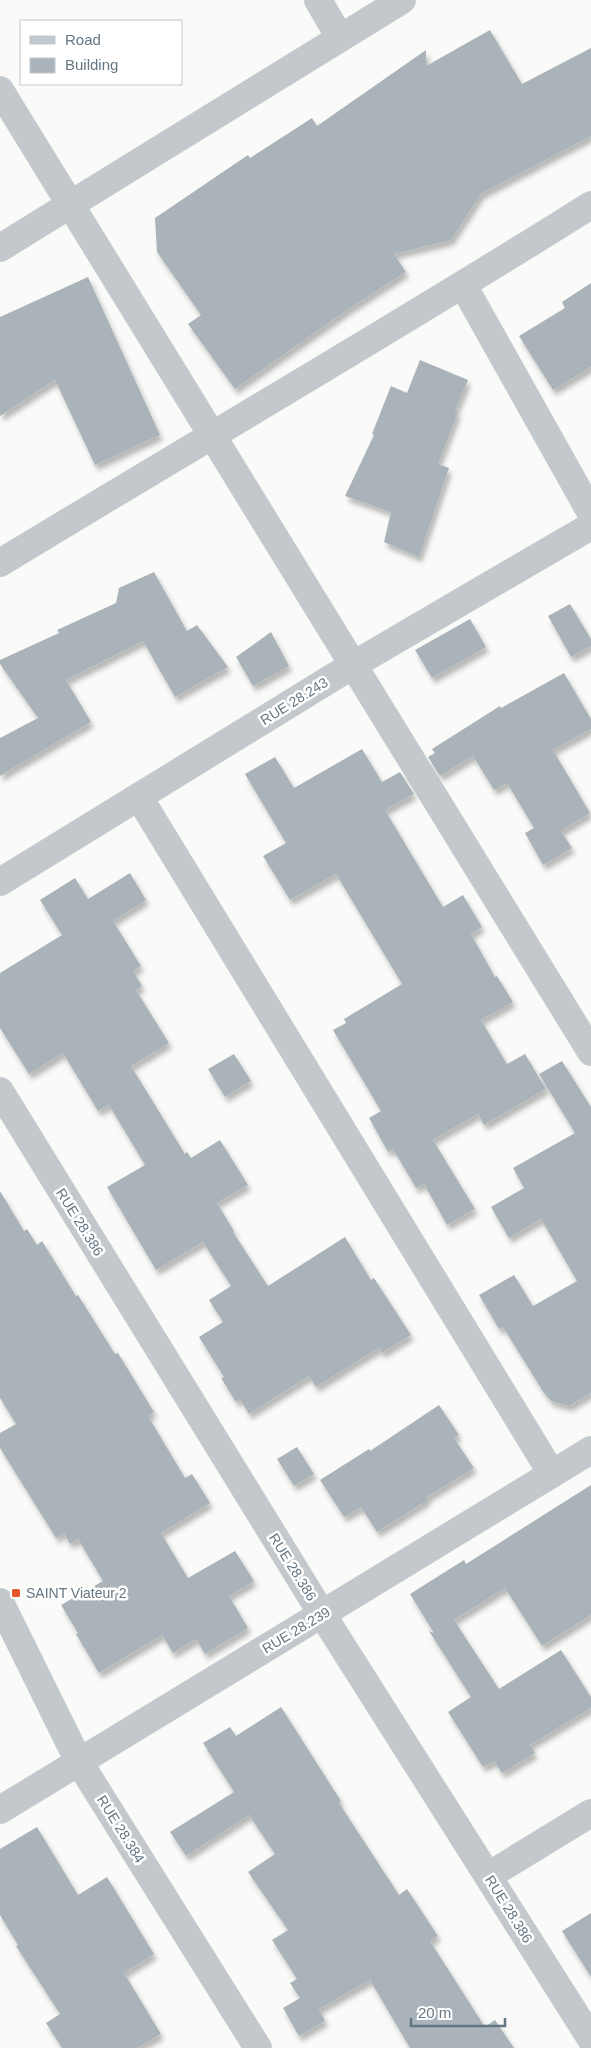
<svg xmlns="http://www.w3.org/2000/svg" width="591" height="2048" viewBox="0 0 591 2048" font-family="Arial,sans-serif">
	<defs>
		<filter id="shadow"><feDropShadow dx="3" dy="5.5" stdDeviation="2.5" flood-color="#0004"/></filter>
	</defs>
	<rect width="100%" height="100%" fill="#fafaf8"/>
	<!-- building -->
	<g fill="#aab3b9" filter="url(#shadow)">
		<polygon points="490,30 522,84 591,48 591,136 481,194 451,240 394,254 406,272 350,308 235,389 188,324 201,315 157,252 155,218 248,155 250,158 312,118 317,126 426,50 426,66"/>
		<polygon points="88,277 160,435 95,465 55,380 0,416 0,317"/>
		<polygon points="591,283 591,367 553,390 519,336 565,308 562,302"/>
		<polygon points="420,360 468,380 455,411 458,412 438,464 449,468 419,557 384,542 391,512 345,496 374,435 372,434 391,386 407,393"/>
		<polygon points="154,572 187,631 197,625 228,667 175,697 143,641 66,680 91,722 0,776 0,738 38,718 0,664 0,660 59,633 57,630 116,603 119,588"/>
		<polygon points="570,604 591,639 591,646 571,657 548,616"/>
		<polygon points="470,619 486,647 432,678 415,650"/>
		<polygon points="271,632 289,666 253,686 236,657"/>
		<polygon points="564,673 591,719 591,729 553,750 590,813 561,831 572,848 543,865 525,833 534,828 507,783 494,790 473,756 440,776 428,757 435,753 432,749 500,706 501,708"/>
		<polygon points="362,749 382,782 400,772 414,794 385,810 443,907 463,895 482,927 471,934 495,977 497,976 513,1002 481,1020 507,1064 525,1054 546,1089 484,1125 478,1114 433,1140 475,1209 447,1225 424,1184 416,1188 393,1149 388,1152 369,1118 381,1111 333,1030 346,1023 344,1019 402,984 336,874 290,900 263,856 286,843 245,774 275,757 294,788"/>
		<polygon points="130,873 146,900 113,921 141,966 133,971 142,986 136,990 169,1043 131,1066 185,1154 187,1152 191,1158 220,1140 248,1185 217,1203 234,1231 233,1232 268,1286 345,1237 371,1280 374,1278 411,1335 382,1353 379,1348 316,1387 309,1376 249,1414 240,1399 236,1402 221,1378 224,1377 199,1337 223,1322 209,1300 231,1286 203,1242 156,1270 107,1187 145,1165 109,1105 98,1111 63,1053 29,1074 0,1028 0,973 62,935 40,900 75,878 88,899"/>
		<polygon points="234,1054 251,1081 225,1097 208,1069"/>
		<polygon points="562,1061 591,1107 591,1393 569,1406 551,1401 544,1393 503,1327 499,1329 479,1295 514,1275 533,1306 577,1281 541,1219 509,1238 491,1207 524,1188 513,1168 575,1133 539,1074"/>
		<polygon points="0,1191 24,1231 27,1229 37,1245 42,1241 76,1296 78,1295 115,1354 118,1353 154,1412 148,1416 185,1478 192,1474 210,1503 161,1533 188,1578 235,1551 254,1581 229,1596 248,1628 205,1654 196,1639 173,1653 162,1635 99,1673 76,1634 78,1633 61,1605 103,1581 78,1539 70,1544 64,1533 56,1538 0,1448 0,1433 16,1424 0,1398"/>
		<polygon points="439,1405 459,1435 454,1438 474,1468 427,1497 428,1500 377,1532 361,1507 344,1517 320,1480 369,1449 370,1451"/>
		<polygon points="297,1447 314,1474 294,1486 277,1459"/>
		<polygon points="591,1485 591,1615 542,1646 505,1588 454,1620 499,1689 561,1650 591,1697 591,1708 530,1745 535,1753 502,1773 494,1761 483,1767 448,1712 471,1697 429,1631 434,1633 410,1594 464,1560 466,1564"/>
		<polygon points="281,1707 341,1801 339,1803 399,1895 407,1889 438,1936 430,1941 485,2027 495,2020 514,2048 410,2048 370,1980 319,2009 325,2021 299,2036 283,2008 300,1998 290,1983 297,1979 272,1940 288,1930 248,1872 275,1854 249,1815 186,1856 170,1832 234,1792 203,1743 230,1727 236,1736"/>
		<polygon points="37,1827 78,1895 107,1877 154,1954 124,1973 161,2034 137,2048 62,2048 46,2023 60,2014 16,1946 18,1945 0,1915 0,1849"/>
		<polygon points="591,1913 591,1977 562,1931"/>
	</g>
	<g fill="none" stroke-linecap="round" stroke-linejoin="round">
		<!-- minor -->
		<g stroke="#c3c8cc" stroke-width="28">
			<polyline points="318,0 340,38"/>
			<polyline points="0,90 591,1052"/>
			<polyline points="0,248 402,0"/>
			<polyline points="463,285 591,513"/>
			<path d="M0,563C197,443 396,328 591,205"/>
			<polyline points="139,797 552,1474"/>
			<polyline points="0,882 353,665 591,526"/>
			<polyline points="0,1091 322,1614 591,2039"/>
			<polyline points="0,1810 591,1450"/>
			<polyline points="488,1876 591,1813"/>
		</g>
		<!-- tertiary -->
		<polyline stroke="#c3c8cc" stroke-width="28" points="0,1602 79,1762 258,2048"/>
	</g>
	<!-- markers -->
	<rect fill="#e4572e" stroke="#fff" stroke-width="2" x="11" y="1588" width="10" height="10" rx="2.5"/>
	<g text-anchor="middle" stroke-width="5" stroke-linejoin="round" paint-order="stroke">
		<!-- street labels -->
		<g font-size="14" fill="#657683" stroke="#fff">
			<text transform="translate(294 701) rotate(-32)" y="5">RUE 28.243</text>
			<text transform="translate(80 1222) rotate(58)" y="5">RUE 28.386</text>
			<text transform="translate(293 1567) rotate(58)" y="5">RUE 28.386</text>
			<text transform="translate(296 1630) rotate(-31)" y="5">RUE 28.239</text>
			<text transform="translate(121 1829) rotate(58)" y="5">RUE 28.384</text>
			<text transform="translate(509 1909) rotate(58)" y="5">RUE 28.386</text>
		</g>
		<!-- poi labels -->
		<g font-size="14" fill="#657683" stroke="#fff" text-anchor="start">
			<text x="26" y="1598">SAINT Viateur 2</text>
		</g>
	</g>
	<!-- legend -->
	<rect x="20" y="20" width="162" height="65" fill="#ffffff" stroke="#c1c8cd"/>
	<rect x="30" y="36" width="25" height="8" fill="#c3c8cc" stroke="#c1c8cd"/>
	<text x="65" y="45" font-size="15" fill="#657683">Road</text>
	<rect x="30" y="58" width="25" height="15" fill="#aab3b9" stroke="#c1c8cd"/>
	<text x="65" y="70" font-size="15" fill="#657683">Building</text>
	<!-- scale -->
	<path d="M411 2018v8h94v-8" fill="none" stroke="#657683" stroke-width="2.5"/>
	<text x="418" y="2018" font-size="15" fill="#657683" stroke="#ffffff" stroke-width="4" paint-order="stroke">20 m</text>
</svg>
